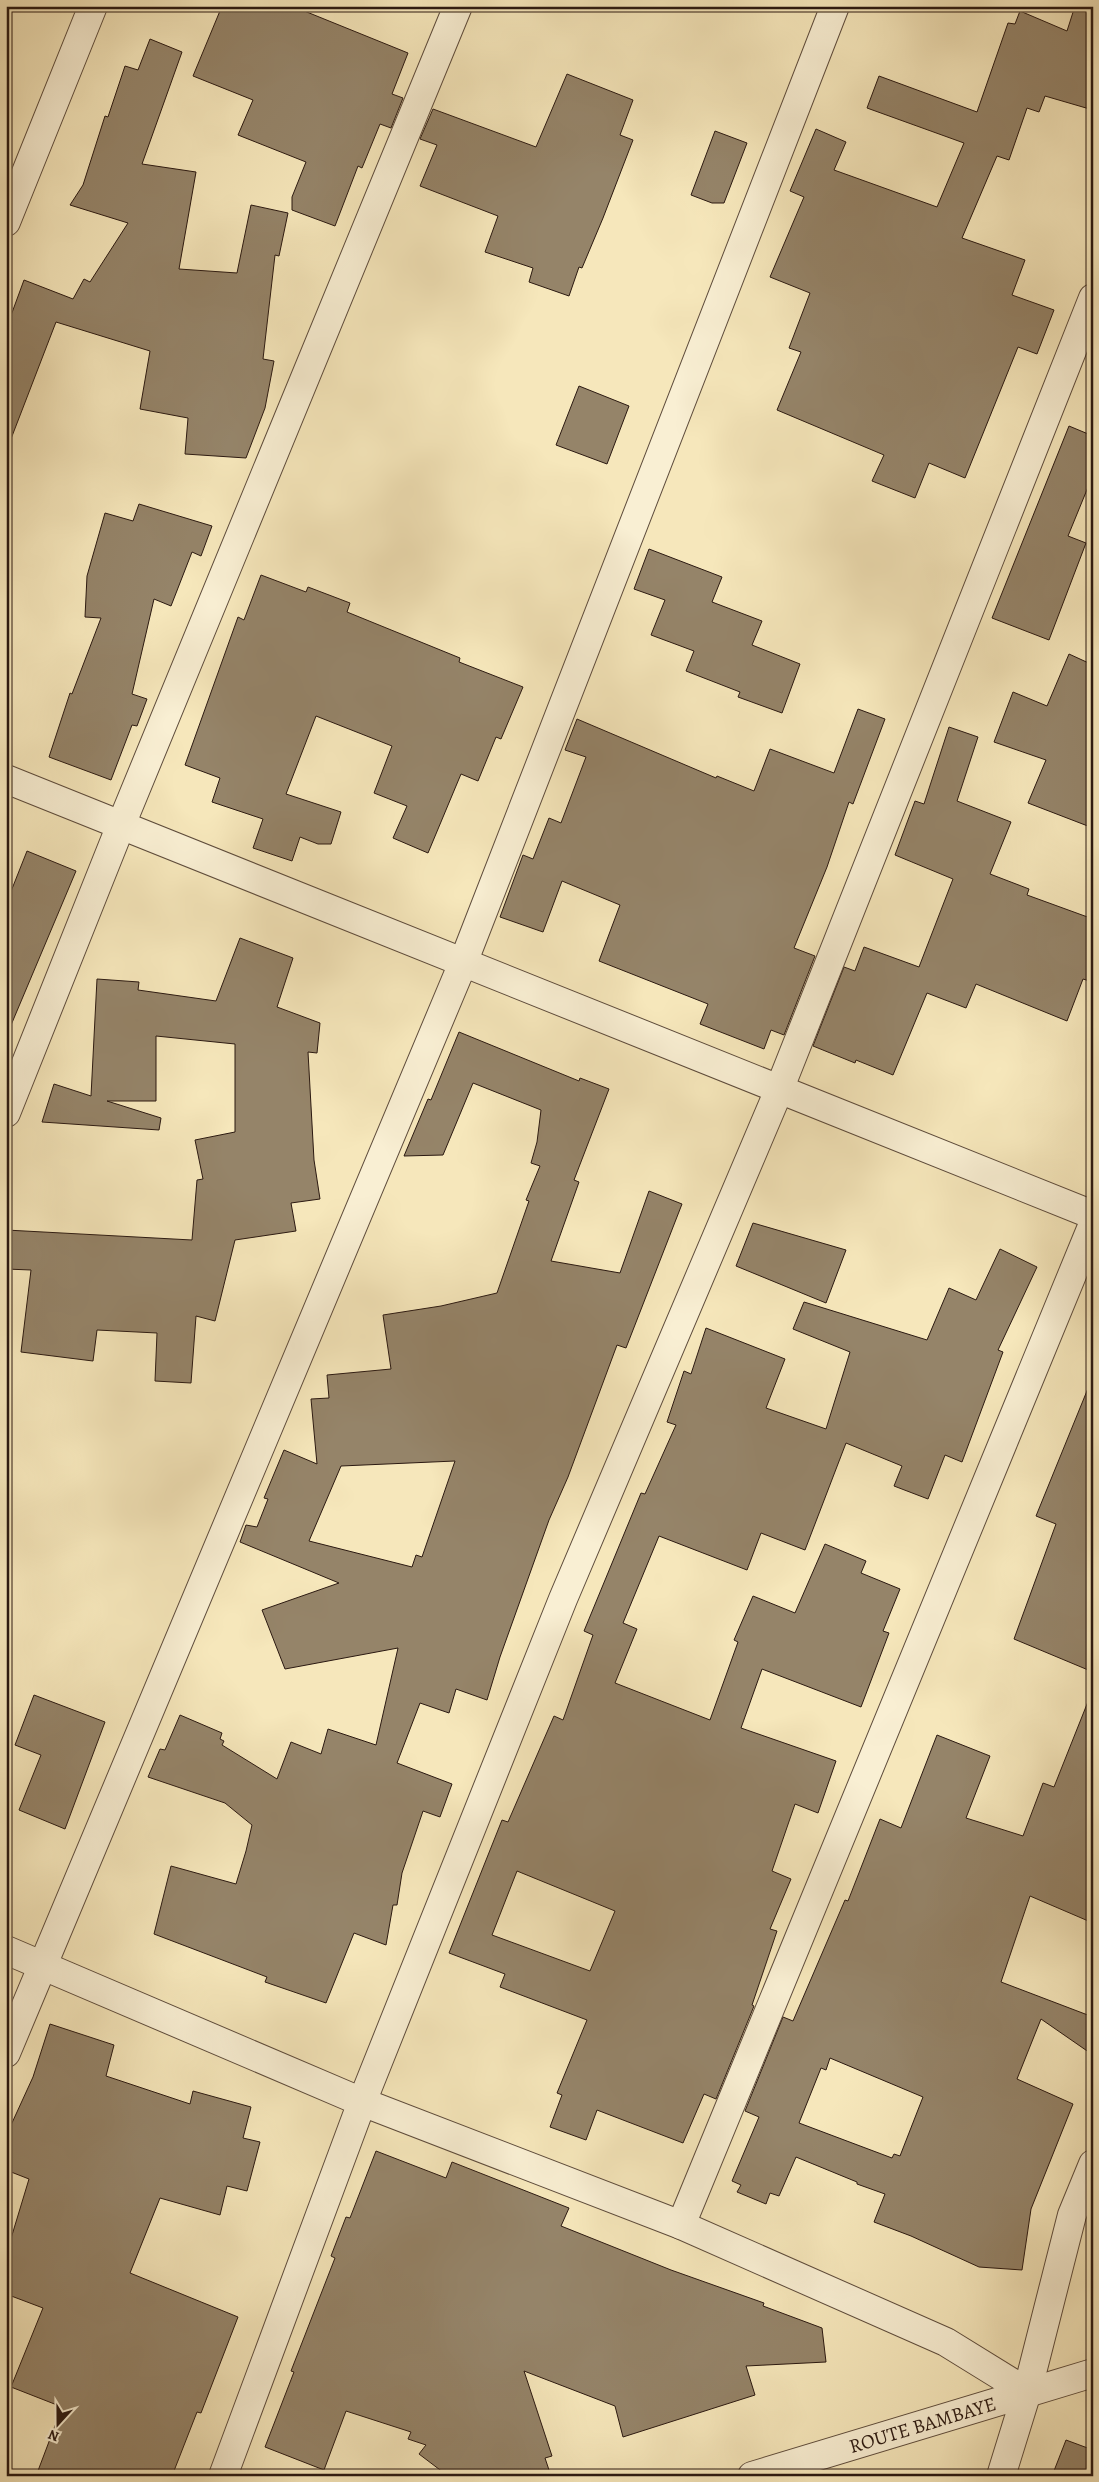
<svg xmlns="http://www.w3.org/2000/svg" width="1099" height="2482" viewBox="0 0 1099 2482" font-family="Alegreya,serif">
	<rect width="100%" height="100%" fill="#f6e7bb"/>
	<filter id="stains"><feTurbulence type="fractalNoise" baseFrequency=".004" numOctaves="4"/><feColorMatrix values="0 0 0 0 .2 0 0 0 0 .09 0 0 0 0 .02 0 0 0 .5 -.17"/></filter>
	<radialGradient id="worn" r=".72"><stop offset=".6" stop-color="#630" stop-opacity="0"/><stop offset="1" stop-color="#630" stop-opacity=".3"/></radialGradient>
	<!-- building -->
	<g fill="#958469" stroke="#2b1911" fill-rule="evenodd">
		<polygon points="222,6 292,6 408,53 392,94 403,98 391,128 380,124 362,168 358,166 335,226 292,210 292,197 306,162 238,135 253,100 193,76"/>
		<polygon points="1075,6 1093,6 1093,110 1045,96 1039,112 1027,108 1009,160 997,156 962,238 1025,260 1012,295 1054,310 1037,354 1018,347 965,478 929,463 915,498 872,481 884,455 777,410 801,352 789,348 810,293 770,277 804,197 790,191 816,129 846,142 834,170 937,207 964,143 867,108 879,76 977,112 1008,23 1015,24 1020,11 1067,31"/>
		<polygon points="150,39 182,52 142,164 196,172 179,269 237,273 251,205 288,213 279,256 275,255 263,359 274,361 265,408 246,458 185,454 188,418 140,409 150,351 56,322 9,444 6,443 6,329 24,280 73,299 84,279 90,282 128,223 70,205 83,185 105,116 108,117 125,66 138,70"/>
		<polygon points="567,74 633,100 620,135 633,140 603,218 582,268 579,267 569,296 529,282 533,268 485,252 498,216 420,186 437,145 420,139 433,109 536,147"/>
		<polygon points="715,131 747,143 724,203 712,203 691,195"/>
		<polygon points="579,386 629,406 607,464 556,445"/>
		<polygon points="1069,426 1093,436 1093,475 1068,536 1086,543 1049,640 992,618"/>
		<polygon points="139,504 212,526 201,556 192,552 171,606 154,599 132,694 147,699 137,726 132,725 111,780 49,757 70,693 72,694 101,618 85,617 87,576 105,513 133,521"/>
		<polygon points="649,549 722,577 712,602 762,621 752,645 800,664 782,713 738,697 740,692 686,671 694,651 651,635 665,600 634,589"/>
		<polygon points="261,575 306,592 308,587 350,603 347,612 460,658 459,662 523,687 501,739 496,737 478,781 461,774 428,853 393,838 407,806 374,793 392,746 316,716 286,794 341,812 331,844 318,844 300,837 292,861 253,848 263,819 212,802 220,778 185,765 238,617 244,620"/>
		<polygon points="1069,654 1093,665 1093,828 1028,803 1046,760 994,742 1013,692 1047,706"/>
		<polygon points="858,709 885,719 853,804 849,802 827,867 794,948 815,956 784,1035 771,1030 764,1049 700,1024 708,1004 599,961 620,905 562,881 543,932 500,917 523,855 533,859 549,818 561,823 586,757 565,750 577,719 716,778 717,776 754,791 770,749 834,773"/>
		<polygon points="949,727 978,737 957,801 1011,822 990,874 1029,889 1027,895 1093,919 1093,982 1083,979 1067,1021 976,984 966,1008 927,993 893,1075 856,1060 855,1063 813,1046 844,967 855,971 864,947 919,967 953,879 895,855 915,801 924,804"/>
		<polygon points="27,851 76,871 6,1037 6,904"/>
		<polygon points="240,938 293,958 277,1007 320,1023 317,1053 308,1052 314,1160 320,1199 291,1203 296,1231 235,1240 215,1321 196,1316 191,1383 155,1381 157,1333 97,1330 93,1361 21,1352 31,1270 6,1269 6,1230 192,1240 197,1180 203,1179 195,1140 235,1132 235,1044 156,1036 156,1101 107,1101 161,1118 159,1130 42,1122 54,1084 91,1096 97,979 139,982 138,990 216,1001"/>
		<path d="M459,1032L579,1081L580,1078L609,1089L574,1180L579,1182L551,1261L620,1273L649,1191L682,1204L626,1348L617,1345L568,1477L549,1520L500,1657L487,1700L456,1689L449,1713L420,1703L397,1763L452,1784L440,1817L423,1811L402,1873L397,1905H393L386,1945L354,1933L326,2003L265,1982L267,1977L154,1934L171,1866L236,1884L246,1851L252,1825L225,1803L148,1777L160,1749L165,1750L180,1715L222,1733L220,1739L224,1741L222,1745L277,1779L291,1742L321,1754L328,1729L376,1745L398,1648L285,1669L262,1610L339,1583L240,1542L246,1525L257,1527L268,1499L264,1498L284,1450L317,1464L311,1399L329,1398L327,1375L391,1369L383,1315L441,1306L497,1293L529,1201L526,1200L540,1166L531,1163L537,1142L541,1110L473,1083L443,1155L404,1156L428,1099L431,1100ZM455,1461L422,1557L416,1555L412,1567L309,1541L341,1466Z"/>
		<polygon points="753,1223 846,1250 826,1303 736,1266"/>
		<path d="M1000,1249L1037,1267L998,1350L1003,1352L962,1462L945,1455L928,1499L894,1486L902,1466L846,1443L805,1550L761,1533L747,1570L659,1536L623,1623L637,1629L615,1683L710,1720L738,1642L734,1640L753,1596L795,1613L825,1544L866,1561L861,1573L900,1589L883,1631L889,1633L861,1707L762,1669L741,1728L836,1761L818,1813L795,1804L772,1871L791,1879L770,1929L777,1931L752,2005L754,2006L716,2099L704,2094L683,2143L597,2110L586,2140L550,2127L562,2095L557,2093L587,2020L500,1987L505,1974L449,1953L502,1820L508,1822L554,1716L563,1720L593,1635L584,1631L641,1493L645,1494L676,1425L667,1422L684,1371L691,1374L706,1328L785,1359L766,1408L826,1429L850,1352L793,1329L804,1302L927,1340L949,1288L976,1300ZM517,1871L615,1911L590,1971L492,1935Z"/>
		<polygon points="1091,1381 1093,1382 1093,1672 1014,1639 1056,1524 1036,1516"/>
		<path d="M1091,1694L1093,1923L1030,1896L1001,1982L1093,2017V2055L1041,2019L1017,2079L1073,2104L1031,2209L1022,2270L979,2267L911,2236L874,2222L885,2194L857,2184V2182L796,2157L779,2196L770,2193L766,2204L737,2192L741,2185L732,2181L759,2117L745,2111L783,2017L793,2021L845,1900L848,1901L880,1819L901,1828L937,1735L990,1756L966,1818L1023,1836L1043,1783L1054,1787ZM830,2058L923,2097L900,2156L894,2154L892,2158L799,2123L821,2068L826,2070Z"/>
		<polygon points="34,1695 105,1722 65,1829 19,1810 41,1755 15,1745"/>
		<polygon points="50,2024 114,2045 106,2076 190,2104 193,2091 251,2107 243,2138 260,2142 247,2191 227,2186 220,2215 160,2198 130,2273 238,2317 201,2413 197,2412 172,2476 36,2476 61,2410 56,2407 57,2405 11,2387 43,2308 6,2294 6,2255 29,2179 6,2170 6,2136 33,2077"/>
		<polygon points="376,2151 446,2178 452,2162 569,2208 561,2226 671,2270 764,2303 763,2306 822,2328 826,2362 746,2366 755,2395 623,2437 615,2406 524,2371 552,2456 545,2458 551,2476 448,2476 419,2454 426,2445 408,2439 411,2432 346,2411 324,2470 265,2447 294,2372 291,2371 335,2258 331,2256 346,2217 350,2218"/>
		<polygon points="1066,2440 1093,2450 1093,2476 1052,2476"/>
	</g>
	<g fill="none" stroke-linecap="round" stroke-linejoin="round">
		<defs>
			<g id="minor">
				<polyline points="6,222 93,6"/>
				<polyline points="6,779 1093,1215"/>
				<polyline points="6,1113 121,825 458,6"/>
				<polyline points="6,1950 362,2102 681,2225 946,2342 1027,2392 1072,2215 1093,2164"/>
				<polyline points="6,2053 463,963 835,6"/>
				<polyline points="681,2225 1093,1224"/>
				<polyline points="223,2476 362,2102 563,1599 779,1090 1093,298"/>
				<path id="s1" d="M752,2476L1093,2373"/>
				<polyline points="1001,2476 1027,2392"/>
			</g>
		</defs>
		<!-- minor casing -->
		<use href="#minor" stroke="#5e4c3c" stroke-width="30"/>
		<!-- minor -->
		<use href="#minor" stroke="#f9efd3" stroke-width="28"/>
	</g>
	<g text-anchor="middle" stroke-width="5" stroke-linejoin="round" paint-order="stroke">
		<!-- street labels -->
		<g font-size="20" fill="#2b1911" stroke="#f9efd3">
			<text dy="7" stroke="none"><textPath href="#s1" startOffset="178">ROUTE BAMBAYE</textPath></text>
		</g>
	</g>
	<!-- margin -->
	<rect width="1099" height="2482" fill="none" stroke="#f6e7bb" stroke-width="25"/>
	<rect x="8" y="8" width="1084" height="2467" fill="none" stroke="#2b1911" stroke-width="2.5"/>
	<rect x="12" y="12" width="1074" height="2457" fill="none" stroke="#2b1911"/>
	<!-- north arrow -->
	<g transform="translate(58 2424) rotate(201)" stroke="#f9efd3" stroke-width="4" paint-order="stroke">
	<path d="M0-4L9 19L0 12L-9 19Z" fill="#2b1911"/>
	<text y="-8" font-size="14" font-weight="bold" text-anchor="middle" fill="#2b1911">N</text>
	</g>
	<rect width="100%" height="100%" filter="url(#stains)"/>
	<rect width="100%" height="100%" fill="url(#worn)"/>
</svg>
